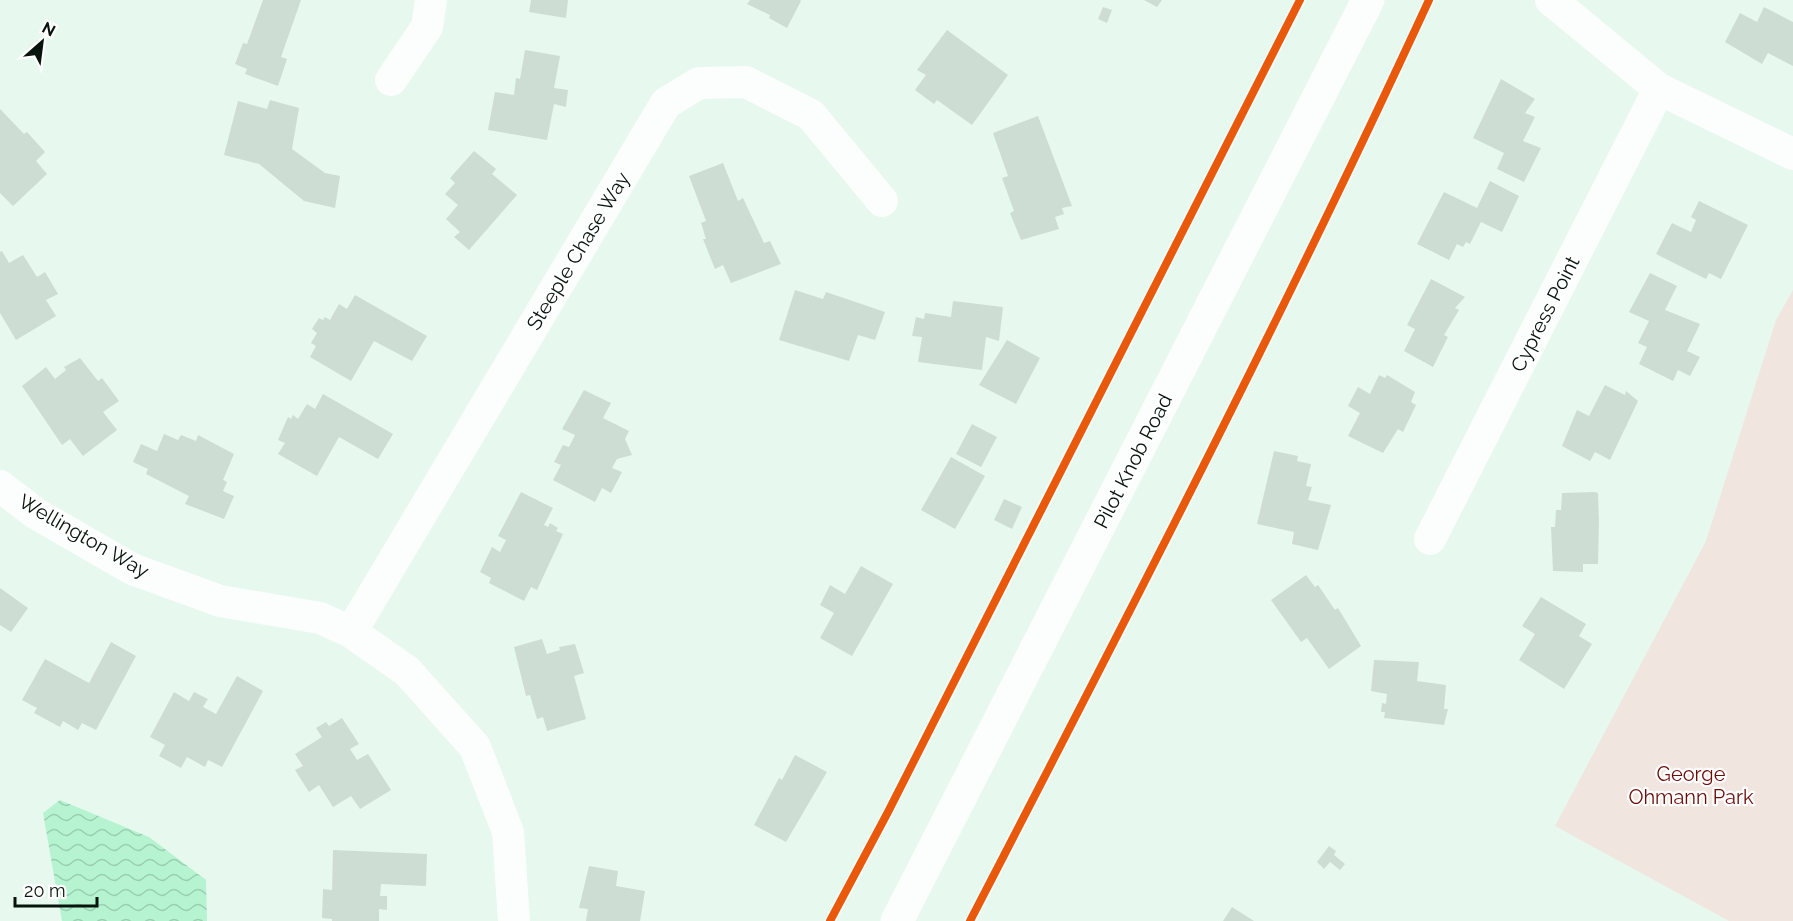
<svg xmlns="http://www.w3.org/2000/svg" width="1793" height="921" viewBox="0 0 1793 921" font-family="Raleway,sans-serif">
	<defs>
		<pattern id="water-waves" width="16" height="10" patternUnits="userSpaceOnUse" patternTransform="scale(1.5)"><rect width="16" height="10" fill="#b5f3d1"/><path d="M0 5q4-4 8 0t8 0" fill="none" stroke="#9acfb2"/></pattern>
	</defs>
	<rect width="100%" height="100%" fill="#e7f8ee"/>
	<!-- green -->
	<polygon fill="#f0e6df" points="1793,290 1793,921 1729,921 1555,826 1706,541 1776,320"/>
	<!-- water -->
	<polygon fill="url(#water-waves)" points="60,800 149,837 206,880 207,921 62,921 43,813"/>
	<!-- building -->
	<g fill="#ceddd4">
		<polygon points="263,0 301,0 281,57 287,59 278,86 245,74 247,69 235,64 243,43 247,44"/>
		<polygon points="531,0 568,0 566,18 529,12"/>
		<polygon points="750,0 800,0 801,1 787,28 769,18 770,15 747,4"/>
		<polygon points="1144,0 1162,0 1157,7"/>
		<polygon points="1103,7 1112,10 1107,23 1098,19"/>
		<polygon points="1764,7 1793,22 1793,66 1768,53 1762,64 1725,42 1740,13 1757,22"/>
		<polygon points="947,30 1008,75 972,125 937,100 934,104 915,90 926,75 917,70"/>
		<polygon points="525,50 560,56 554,88 568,90 566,107 554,104 547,140 488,130 495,92 514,95 516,78 520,79"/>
		<polygon points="1501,79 1535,99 1525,113 1535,117 1523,141 1541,148 1524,182 1497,169 1504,153 1473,138"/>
		<polygon points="270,100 299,108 292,149 325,173 340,176 335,208 304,201 259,164 224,155 238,101 267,109"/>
		<polygon points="0,109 24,134 27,132 45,152 36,161 47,174 13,206 0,193"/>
		<polygon points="1038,116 1072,206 1062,208 1064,214 1055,217 1059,229 1021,240 1010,213 1014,211 1002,178 1008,176 993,133"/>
		<polygon points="474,151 496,169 492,174 517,195 469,250 454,237 460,232 446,219 458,205 445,194 455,183 450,178"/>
		<polygon points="723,163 738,201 743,198 764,243 770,241 781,264 731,283 723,265 715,269 703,239 706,239 701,223 706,221 689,176"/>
		<polygon points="1490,181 1519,196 1502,232 1481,222 1470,244 1466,242 1463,247 1457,244 1449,260 1417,244 1444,192 1477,208"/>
		<polygon points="1699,201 1748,225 1721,279 1709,273 1706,279 1656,254 1672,223 1691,232 1696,220 1691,217"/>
		<polygon points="2,251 9,263 23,255 37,277 45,272 58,294 46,300 56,316 16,340 0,313 0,252"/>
		<polygon points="1650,273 1677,286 1665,310 1700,324 1687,351 1700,357 1690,376 1678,370 1673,381 1639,364 1647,347 1638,343 1649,321 1629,312"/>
		<polygon points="1431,279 1465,297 1455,308 1459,310 1444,335 1448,337 1433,367 1404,351 1415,329 1407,325"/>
		<polygon points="795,290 823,299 826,292 885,312 875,340 858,335 849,361 779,340"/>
		<polygon points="355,295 427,336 412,361 374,341 351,381 310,357 316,346 311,343 317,333 312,329 319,318 323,320 325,317 330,320 339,304 347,309"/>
		<polygon points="953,301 1003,307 999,341 986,337 982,370 918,362 922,337 912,336 916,317 924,319 925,313 951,317"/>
		<polygon points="1007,340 1040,358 1016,404 979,385"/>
		<polygon points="80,358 98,381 102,378 119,401 103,412 117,430 83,456 70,439 62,445 22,386 46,367 55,379 66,370 64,367"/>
		<polygon points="1379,375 1385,378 1387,375 1415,392 1411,402 1416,405 1403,432 1398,429 1383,453 1348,436 1360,413 1348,406 1358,387 1370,394"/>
		<polygon points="1605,385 1625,395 1626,391 1638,401 1610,460 1595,452 1590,461 1562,446 1577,410 1589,416"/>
		<polygon points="584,390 611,403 603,418 629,431 625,439 632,455 617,459 612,468 622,472 611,493 602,488 595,502 553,480 561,465 554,462 563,445 569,447 575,435 562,429"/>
		<polygon points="323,394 393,434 378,459 339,437 317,476 278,454 285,443 278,440 288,417 291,419 293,415 298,419 307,404 315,409"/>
		<polygon points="972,424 997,437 981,467 956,454"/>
		<polygon points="164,434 178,440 181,435 196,441 198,435 234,454 223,480 227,482 223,491 234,496 224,519 185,504 189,496 146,474 148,469 133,462 141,444 157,451"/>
		<polygon points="1274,451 1298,456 1297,461 1311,464 1306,486 1312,487 1308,500 1331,505 1318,550 1292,544 1294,532 1257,524"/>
		<polygon points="951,457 985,476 955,529 921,510"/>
		<polygon points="521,492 553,508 544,525 548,527 550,523 558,528 556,531 563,534 537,590 531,587 524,601 489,583 491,578 480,572 492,547 500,552 506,540 498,536"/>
		<polygon points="1594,492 1598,493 1599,522 1598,564 1583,564 1583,572 1553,571 1551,527 1555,527 1556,510 1561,510 1562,493"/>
		<polygon points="1004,499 1022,507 1012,529 994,520"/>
		<polygon points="861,566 893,584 852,656 820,638 834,613 820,605 830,585 845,594"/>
		<polygon points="1306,575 1315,587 1318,585 1335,610 1338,608 1361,646 1329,669 1307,638 1301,642 1271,600"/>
		<polygon points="0,588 28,608 11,632 0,625"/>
		<polygon points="1541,597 1586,624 1579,636 1592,644 1564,689 1519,660 1535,634 1522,626"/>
		<polygon points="542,639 547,654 560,650 559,647 575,644 584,673 574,676 586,719 547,731 543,717 537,719 530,695 526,696 514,647"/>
		<polygon points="111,642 136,656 96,730 82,723 78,730 63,721 60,727 34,713 37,708 22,700 45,659 89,683"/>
		<polygon points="1374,660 1419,662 1417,681 1446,685 1444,709 1448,709 1444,725 1384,718 1385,712 1381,712 1382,703 1386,704 1387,694 1371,691"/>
		<polygon points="237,676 263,691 222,767 208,760 205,767 187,757 181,768 159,756 165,745 150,737 174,692 189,701 194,692 208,699 203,707 216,714"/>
		<polygon points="342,718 359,744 350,749 357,760 368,754 391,790 360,809 351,796 333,807 319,785 309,792 295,770 303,766 295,754 322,737 316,728 326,722 329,726"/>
		<polygon points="795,755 827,772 786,842 754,825 779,778 782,780"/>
		<polygon points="1329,846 1336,851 1334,855 1345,864 1340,870 1330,862 1324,869 1317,862"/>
		<polygon points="333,850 427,854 426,886 381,884 380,896 387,896 387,910 379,909 379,921 332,921 332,919 322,918 323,889 332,890"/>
		<polygon points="589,866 618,871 616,886 645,891 640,921 586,921 588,909 579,908"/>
		<polygon points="1232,907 1254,921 1223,921"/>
	</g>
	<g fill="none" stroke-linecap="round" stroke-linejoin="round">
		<!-- minor -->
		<g stroke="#fbfefc" stroke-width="32">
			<polyline points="1551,0 1659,89 1793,154"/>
			<polyline points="391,80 427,27 431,0"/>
			<polyline points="0,486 35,513 132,569 220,601 320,618 351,632 407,671 475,747 508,832 514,921"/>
			<polyline points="1430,539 1659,89"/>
			<polyline points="351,632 666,103 699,83 746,82 811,115 882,201"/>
		</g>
		<!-- secondary -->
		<polyline stroke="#fbfefc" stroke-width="33" points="897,921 1368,0"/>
		<defs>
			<g id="cycleway">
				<polyline points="830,921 888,812 1300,0"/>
				<path d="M970,921C1128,616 1285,312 1429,0"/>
			</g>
		</defs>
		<!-- cycleway casing -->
		<use href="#cycleway" stroke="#fff" stroke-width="11"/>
		<!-- cycleway -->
		<use href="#cycleway" stroke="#e8590c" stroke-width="8"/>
	</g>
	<g text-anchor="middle" stroke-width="4.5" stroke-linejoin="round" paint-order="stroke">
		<!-- street labels -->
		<g font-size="20" fill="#07140d" stroke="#fff">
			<text transform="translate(578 251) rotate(-59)" y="7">Steeple Chase Way</text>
			<text transform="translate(1545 314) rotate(-63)" y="7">Cypress Point</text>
			<text transform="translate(1133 461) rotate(-63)" y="7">Pilot Knob Road</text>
			<text transform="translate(84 536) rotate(30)" y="7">Wellington Way</text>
		</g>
		<!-- park labels -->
		<g font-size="20" fill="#6c0b08" stroke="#fff">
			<text x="1691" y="781">George<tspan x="1691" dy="23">Ohmann Park</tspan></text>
		</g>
	</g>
	<!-- north arrow -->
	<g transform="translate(42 42) rotate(28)" stroke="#ffffff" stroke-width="4.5" paint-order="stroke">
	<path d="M0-4.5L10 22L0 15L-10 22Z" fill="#07140d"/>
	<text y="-9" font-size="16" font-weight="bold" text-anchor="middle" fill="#07140d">N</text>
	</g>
	<!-- scale -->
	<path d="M15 897v9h82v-9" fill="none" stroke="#07140d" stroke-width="3"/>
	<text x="24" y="897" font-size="18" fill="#07140d" stroke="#ffffff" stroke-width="4.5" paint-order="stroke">20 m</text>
</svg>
